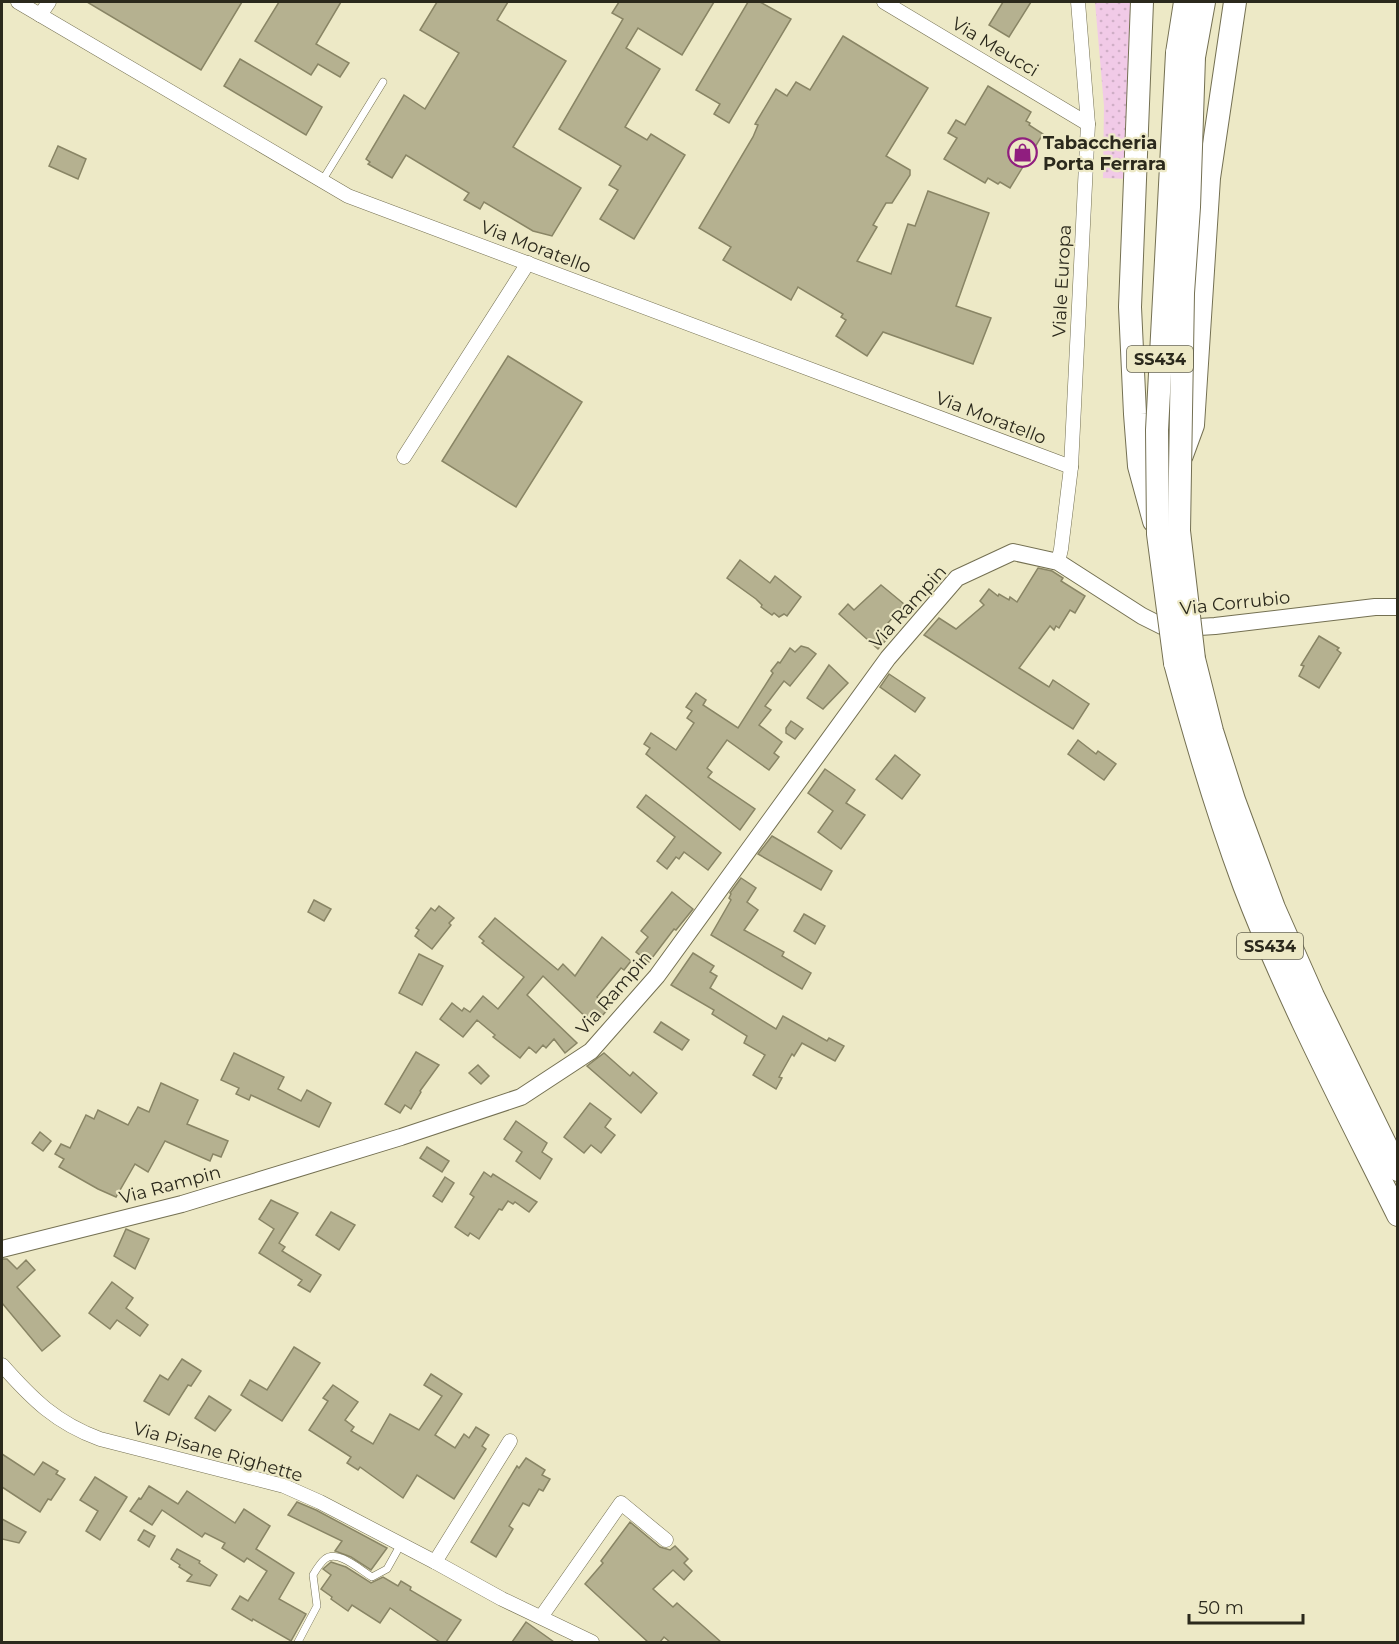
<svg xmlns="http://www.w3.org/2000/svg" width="1399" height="1644" viewBox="0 0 1399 1644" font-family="Montserrat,sans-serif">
	<defs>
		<pattern id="grass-dots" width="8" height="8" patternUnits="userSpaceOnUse" patternTransform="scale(1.5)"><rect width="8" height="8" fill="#f1cae7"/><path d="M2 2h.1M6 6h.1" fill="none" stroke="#cfaec6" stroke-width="1.8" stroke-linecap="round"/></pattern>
	</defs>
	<rect width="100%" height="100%" fill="#ede9c6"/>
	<!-- grass -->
	<polygon fill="url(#grass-dots)" points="1095,2 1136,2 1129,179 1103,178 1104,106"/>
	<!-- building -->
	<g fill="#b5b190" stroke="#898565" stroke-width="1.5">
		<polygon points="87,2 242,2 201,70"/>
		<polygon points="279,2 341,2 316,44 349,63 340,77 318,64 311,75 255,41"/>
		<polygon points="437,2 508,2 497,20 566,61 513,147 581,188 552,236 533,231 484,202 480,209 464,200 469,193 406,155 392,178 368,164 370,162 366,159 404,95 425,109 459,53 420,30"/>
		<polygon points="619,2 714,2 682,55 638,28 626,48 660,69 625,127 647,140 651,134 685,155 634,239 600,219 618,190 609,185 621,166 559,129 623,19 612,13"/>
		<polygon points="748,2 760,2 791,19 729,123 714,114 720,104 696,90"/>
		<polygon points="1003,2 1031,2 1009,37 989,25"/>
		<polygon points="843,36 928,88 886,156 910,170 910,175 892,203 886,203 873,225 877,227 857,261 891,274 908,224 915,226 928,191 989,213 956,306 991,318 973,364 883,332 867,356 836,336 846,320 841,317 843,314 798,287 791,300 723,260 731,247 699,228 753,137 758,125 755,124 776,89 787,96 796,82 810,90"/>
		<polygon points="240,59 322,107 306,135 224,86"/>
		<polygon points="988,86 1031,112 1026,121 1030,123 1029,125 1043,134 1010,188 1000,182 998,184 988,178 985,183 944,159 957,138 948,133 956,120 965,125"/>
		<polygon points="58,146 86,159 78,179 49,166"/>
		<polygon points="508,356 582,402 516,507 442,461"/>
		<polygon points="740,560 770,583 775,576 801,597 787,616 784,614 779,617 774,613 772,615 761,607 762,605 756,599 727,578"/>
		<polygon points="1038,568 1052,571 1063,578 1061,581 1085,596 1075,613 1070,610 1059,628 1056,626 1054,630 1050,626 1019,668 1049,687 1053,680 1089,704 1073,729 924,635 939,618 956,629 984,605 980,601 989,589 998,596 999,594 1009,600 1010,597 1017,602"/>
		<polygon points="881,585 904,604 888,623 895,630 878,649 839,614 848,604 854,610"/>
		<polygon points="1319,636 1339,648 1337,650 1341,653 1319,688 1299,676 1304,666 1301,665"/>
		<polygon points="801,646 808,648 816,654 790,686 784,681 765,706 771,710 759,725 782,742 774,753 779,757 769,770 727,740 707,768 712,772 708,777 755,809 740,830 646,754 650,748 644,744 651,733 676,750 694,723 687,718 692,711 686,707 696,693 706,700 703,705 738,728 773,673 771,671 778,662 780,663 790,648 795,652"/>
		<polygon points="829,665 848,683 823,709 807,698"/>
		<polygon points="889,674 925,698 915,712 880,687"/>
		<polygon points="791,721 803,729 795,739 786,733 786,728"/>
		<polygon points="1078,740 1096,754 1098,751 1116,764 1104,780 1068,754"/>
		<polygon points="895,755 920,775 902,799 876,779"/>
		<polygon points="825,769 855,790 846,803 865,815 841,849 818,832 833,811 808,793"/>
		<polygon points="646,795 721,853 708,870 684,852 679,859 676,857 667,869 657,861 675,837 637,807"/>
		<polygon points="772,836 832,871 821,890 758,854"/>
		<polygon points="741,878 756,888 747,902 758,910 744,930 784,952 782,956 811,973 802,989 711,935 731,900 729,898 731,894 730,893"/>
		<polygon points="672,892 693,909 676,930 674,929 649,962 636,952 648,937 641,931"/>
		<polygon points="314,900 331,909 324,921 308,912"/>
		<polygon points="439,906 454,918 449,923 451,925 432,949 415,936 419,930 416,928 431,908 435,911"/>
		<polygon points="804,914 825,926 815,944 794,931"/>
		<polygon points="495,918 558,970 563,964 575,976 602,937 631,961 624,970 621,968 597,997 609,1008 594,1025 543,976 527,995 577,1043 565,1053 554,1039 546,1048 543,1045 536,1053 529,1047 520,1058 493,1037 495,1035 477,1020 463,1037 440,1019 452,1003 462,1011 464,1008 470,1012 483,996 498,1009 524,977 482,943 484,941 479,937"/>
		<polygon points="693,953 714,966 710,972 717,976 710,988 776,1029 783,1016 827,1041 829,1038 844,1046 835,1061 802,1043 794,1056 792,1054 779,1077 782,1078 776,1089 753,1075 765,1055 744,1043 747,1036 712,1014 714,1010 671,985"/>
		<polygon points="419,954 443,966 422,1005 399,993"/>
		<polygon points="661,1022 689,1040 682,1050 654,1032"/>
		<polygon points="416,1052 439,1065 420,1091 421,1092 411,1109 405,1105 400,1113 385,1104"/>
		<polygon points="234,1053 284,1077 278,1089 301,1101 307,1090 331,1103 319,1127 251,1095 249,1100 236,1094 239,1088 221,1080"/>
		<polygon points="604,1053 630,1076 633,1072 657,1093 641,1113 587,1066"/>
		<polygon points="478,1065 489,1076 481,1084 469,1073"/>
		<polygon points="161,1083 198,1100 187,1124 228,1141 221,1157 213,1154 210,1161 165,1141 148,1172 135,1164 116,1197 98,1189 59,1167 64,1159 55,1154 61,1144 70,1148 86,1115 94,1119 98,1110 128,1125 138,1107 149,1112"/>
		<polygon points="590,1103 611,1119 605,1127 615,1135 601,1153 591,1145 584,1153 564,1137"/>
		<polygon points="516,1121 547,1143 542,1152 552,1159 540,1179 516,1161 522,1152 504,1139"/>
		<polygon points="40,1132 51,1141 43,1151 32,1143"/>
		<polygon points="427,1147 449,1161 442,1172 420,1158"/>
		<polygon points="484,1172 491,1177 493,1174 537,1202 529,1212 515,1202 513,1204 508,1201 502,1210 499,1209 479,1239 470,1233 468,1236 455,1227 474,1197 470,1194"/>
		<polygon points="445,1177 454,1183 442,1202 433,1196"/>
		<polygon points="271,1200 298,1213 279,1243 285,1247 282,1251 321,1275 310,1292 298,1285 302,1280 259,1253 274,1229 259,1219"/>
		<polygon points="331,1212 355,1225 339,1250 316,1235"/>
		<polygon points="126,1229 149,1239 135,1269 114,1256"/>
		<polygon points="2,1259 7,1259 17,1269 26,1260 35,1270 17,1287 60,1336 42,1351 2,1303"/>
		<polygon points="112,1282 133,1298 126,1308 148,1325 140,1336 117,1320 110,1329 89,1313"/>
		<polygon points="294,1347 320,1363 282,1421 241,1395 250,1380 267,1390"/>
		<polygon points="182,1359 201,1371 191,1386 188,1385 169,1415 144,1401 160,1375 168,1380"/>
		<polygon points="431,1374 462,1394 435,1435 455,1448 464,1434 469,1438 476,1427 489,1435 482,1446 486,1449 454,1499 417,1475 403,1498 360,1467 358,1470 347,1463 351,1457 309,1430 328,1401 323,1398 333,1385 358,1402 345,1420 354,1427 351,1431 373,1444 390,1414 419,1430 442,1396 424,1385"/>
		<polygon points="209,1396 231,1410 215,1431 195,1418"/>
		<polygon points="2,1454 34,1475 43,1462 58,1471 56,1474 65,1479 51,1500 48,1499 40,1512 2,1487"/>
		<polygon points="526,1458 545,1470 542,1475 550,1479 543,1491 539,1489 529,1506 523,1503 509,1526 513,1529 496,1557 471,1542 517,1466 519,1468"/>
		<polygon points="95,1477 127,1497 100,1540 86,1531 98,1511 80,1500"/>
		<polygon points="149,1486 178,1504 187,1491 235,1523 244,1509 270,1526 256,1549 294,1573 279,1599 306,1614 291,1641 253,1619 252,1621 232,1609 240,1596 248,1601 267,1571 247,1558 244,1562 222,1548 225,1543 205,1533 202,1537 162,1510 152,1525 130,1511 139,1498 141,1499"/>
		<polygon points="297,1502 316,1510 387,1548 371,1570 351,1557 335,1551 342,1541 288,1515"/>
		<polygon points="2,1519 26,1532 19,1543 2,1539"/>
		<polygon points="630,1522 660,1547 670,1550 675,1546 688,1559 684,1563 692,1571 684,1580 673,1570 653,1589 673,1607 677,1603 721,1642 670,1642 664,1637 660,1642 648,1642 585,1584 603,1563 601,1561"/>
		<polygon points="144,1530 155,1536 149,1547 138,1540"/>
		<polygon points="177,1549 200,1561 199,1563 217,1575 210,1586 187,1581 192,1575 179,1567 180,1565 171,1559"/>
		<polygon points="331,1562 346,1567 371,1583 383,1577 398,1586 401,1581 411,1587 410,1590 461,1620 446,1642 440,1642 390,1608 380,1623 352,1605 348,1611 331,1599 332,1597 321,1589 331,1575 323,1569"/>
		<polygon points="526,1622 554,1642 512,1642"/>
	</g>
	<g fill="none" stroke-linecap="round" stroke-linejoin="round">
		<defs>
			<g id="service">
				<polyline points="322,181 383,82"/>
				<path d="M298,1642L317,1606L313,1575C316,1570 320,1563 325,1559C338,1549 360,1570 372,1577L387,1569L401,1544"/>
			</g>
			<g id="minor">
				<polyline points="18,2 348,196 1071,467"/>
				<polyline points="884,2 1088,124"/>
				<polyline points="40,15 49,2"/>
				<polyline points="404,457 528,263"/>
				<polyline points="1058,562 1061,549 1071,467 1088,124 1078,2"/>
				<path d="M2,1365C32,1399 56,1423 100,1439L284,1486L320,1502L435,1562L502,1599L592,1642"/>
				<polyline points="435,1562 510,1441"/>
				<polyline points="541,1617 621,1503 666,1540"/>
			</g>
			<polyline id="tertiary" points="2,1249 182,1204 401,1137 521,1097 591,1051 657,976 888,658 957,578 1013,552 1058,562 1142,616 1168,629 1215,626 1375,607 1398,607"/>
			<g id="trunk">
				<polyline points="1142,2 1130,307 1135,414 1139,466 1154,521"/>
				<polyline points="1177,53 1185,2"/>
				<polyline points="1194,57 1204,2"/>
				<polyline points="1182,455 1193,425 1209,178 1235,2"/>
				<polyline points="1194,659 1212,731 1234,800 1274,908 1313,996 1398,1170"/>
				<path d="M1175,663C1195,738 1217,812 1244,885C1287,998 1344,1106 1398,1215"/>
			</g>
		</defs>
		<!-- service casing -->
		<use href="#service" stroke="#747052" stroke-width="8"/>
		<!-- minor casing -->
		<use href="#minor" stroke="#747052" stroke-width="15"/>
		<!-- tertiary casing -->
		<use href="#tertiary" stroke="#747052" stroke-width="18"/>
		<!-- trunk casing -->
		<use href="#trunk" stroke="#747052" stroke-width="24"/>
		<!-- service -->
		<use href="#service" stroke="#fff" stroke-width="7"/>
		<!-- minor -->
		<use href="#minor" stroke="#fff" stroke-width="14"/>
		<!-- tertiary -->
		<use href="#tertiary" stroke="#fff" stroke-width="16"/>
		<!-- trunk -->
		<use href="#trunk" stroke="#fff" stroke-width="22"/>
		<defs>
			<g id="trunk-bridge">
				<polyline points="1194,659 1179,531 1183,293 1189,207 1194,57"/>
				<polyline points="1175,663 1158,534 1157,430 1177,53"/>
			</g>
		</defs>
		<!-- trunk-bridge casing -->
		<use href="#trunk-bridge" stroke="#747052" stroke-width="24" stroke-linecap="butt"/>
		<!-- trunk-bridge -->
		<use href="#trunk-bridge" stroke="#fff" stroke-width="22"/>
	</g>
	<!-- icons -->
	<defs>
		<symbol id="shop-ring" viewBox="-11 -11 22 22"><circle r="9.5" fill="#ede9c6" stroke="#901e7f" stroke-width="1.5"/><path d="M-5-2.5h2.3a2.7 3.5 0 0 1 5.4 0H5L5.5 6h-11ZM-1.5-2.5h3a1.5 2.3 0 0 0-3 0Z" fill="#901e7f"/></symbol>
	</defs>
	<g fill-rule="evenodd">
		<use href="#shop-ring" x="1006" y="136" width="33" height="33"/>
	</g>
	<g text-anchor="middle" stroke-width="4.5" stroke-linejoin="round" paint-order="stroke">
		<!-- shield labels -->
		<g fill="#ede9c6" stroke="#65634f" stroke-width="1.5">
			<rect x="1127" y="346" width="66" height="26" rx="4.5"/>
			<rect x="1237" y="933" width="66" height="26" rx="4.5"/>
		</g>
		<g font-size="16" font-weight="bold" fill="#2b291c">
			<text x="1160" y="365">SS434</text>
			<text x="1270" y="952">SS434</text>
		</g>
		<!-- street labels -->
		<g font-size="18" fill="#2b291c" stroke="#ede9c6">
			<text transform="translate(995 47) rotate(31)" y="6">Via Meucci</text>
			<text transform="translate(536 247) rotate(21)" y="6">Via Moratello</text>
			<text transform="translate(1062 281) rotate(-87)" y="6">Viale Europa</text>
			<text transform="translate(991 418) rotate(21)" y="6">Via Moratello</text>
			<text transform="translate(1235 603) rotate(-6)" y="6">Via Corrubio</text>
			<text transform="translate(908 607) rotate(-48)" y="6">Via Rampin</text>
			<text transform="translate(614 993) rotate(-49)" y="6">Via Rampin</text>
			<text transform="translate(170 1185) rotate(-15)" y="6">Via Rampin</text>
			<text transform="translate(218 1452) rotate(16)" y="6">Via Pisane Righette</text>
		</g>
		<!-- poi labels -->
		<g font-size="18" font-weight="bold" fill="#2b291c" stroke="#ede9c6" text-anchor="start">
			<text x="1043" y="149">Tabaccheria<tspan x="1043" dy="21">Porta Ferrara</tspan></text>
		</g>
	</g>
	<!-- border -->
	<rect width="1399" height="1644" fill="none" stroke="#2b291c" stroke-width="6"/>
	<!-- scale -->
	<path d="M1189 1614v9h114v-9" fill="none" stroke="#2b291c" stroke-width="3"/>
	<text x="1198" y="1614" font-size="18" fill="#2b291c" stroke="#ede9c6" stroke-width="4.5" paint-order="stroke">50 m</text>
</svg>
